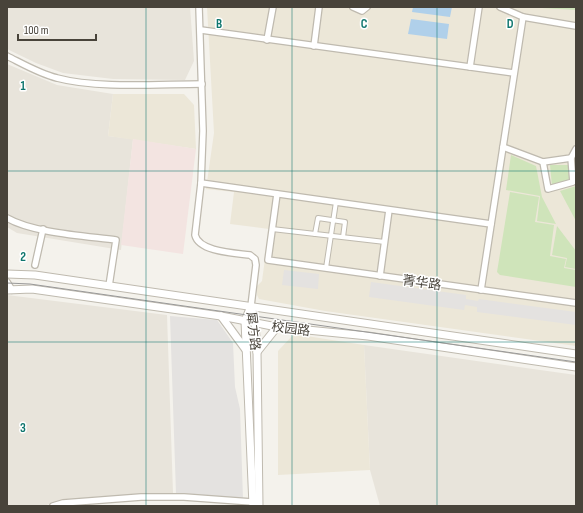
<svg xmlns="http://www.w3.org/2000/svg" width="583" height="513" viewBox="0 0 583 513" font-family="'Sofia Sans Condensed','Noto Sans SC',sans-serif">
	<rect width="100%" height="100%" fill="#f4f2ec"/>
	<!-- residential -->
	<g fill="#e8e4db">
		<polygon points="7,7 190,7 194,61 185,80 113,79 63,73 36,63 7,49"/>
		<polygon points="7,64 57,85 113,94 108,136 133,139 121,250 17,233 7,227"/>
		<polygon points="7,295 167,315 173,493 92,497 65,500 43,506 7,506"/>
		<polygon points="364,345 576,375 576,506 380,506 370,470"/>
	</g>
	<!-- education -->
	<g fill="#ece7d8">
		<polygon points="207,7 576,7 576,346 325,311 259,299 257,295 257,286 262,281 269,229 230,224 234,192 206,189 214,133"/>
		<polygon points="113,94 184,94 194,105 196,149 108,136"/>
		<polygon points="294,334 364,345 370,470 278,475 278,351"/>
	</g>
	<!-- medical -->
	<polygon fill="#f3e4e1" points="133,139 196,149 183,254 121,245"/>
	<!-- green -->
	<g fill="#cfe4ba">
		<polygon points="539,7 576,7 576,10 542,8"/>
		<polygon points="511,155 536,166 542,197 556,224 537,221 540,196 506,190"/>
		<polygon points="550,165 570,165 569,181 552,186"/>
		<polygon points="576,186 576,221 560,191"/>
		<polygon points="510,192 539,197 535,222 554,225 550,256 566,259 564,268 576,270 576,287 500,275 497,272"/>
		<polygon points="557,226 576,251 576,269 565,267 567,258 552,255"/>
	</g>
	<!-- parking -->
	<g fill="#e4e2e0">
		<polygon points="284,270 319,274 318,289 282,285"/>
		<polygon points="371,282 466,295 466,299 478,301 479,299 576,312 576,325 477,312 477,307 465,305 464,310 369,297"/>
		<polygon points="170,316 217,320 233,343 235,387 240,409 243,499 176,494"/>
	</g>
	<!-- water -->
	<g fill="#b0d0ea">
		<polygon points="413,7 452,7 450,17 412,12"/>
		<polygon points="411,19 449,24 447,39 408,34"/>
	</g>
	<g fill="none" stroke-linecap="round" stroke-linejoin="round">
		<defs>
			<g id="pedestrian">
				<polyline points="272,229 385,242"/>
				<polyline points="315,234 318,218 345,222 343,237"/>
				<polyline points="326,268 336,202"/>
			</g>
			<g id="minor">
				<path d="M199,7L203,131L201,183L195,235C199,252 235,253 250,255L255,259L256,265L251,306"/>
				<polyline points="353,7 362,11 367,7"/>
				<polyline points="500,7 523,17 576,26"/>
				<polyline points="201,30 514,73"/>
				<polyline points="267,40 273,7"/>
				<polyline points="314,46 319,7"/>
				<path d="M7,56C23,64 40,74 57,78C98,89 159,84 202,84"/>
				<polyline points="470,67 479,7"/>
				<polyline points="503,147 543,162 571,158 576,149"/>
				<polyline points="543,162 548,189 573,182 571,158"/>
				<polyline points="201,183 491,224"/>
				<polyline points="277,194 268,260 576,303"/>
				<path d="M7,218C33,233 85,236 116,240L109,286"/>
				<polyline points="35,265 43,229"/>
				<polyline points="380,276 389,210"/>
				<polyline points="7,282 12,290"/>
				<polyline points="481,290 523,17"/>
				<polyline points="53,506 63,503 141,497 184,497 252,502"/>
			</g>
			<g id="tertiary">
				<polyline points="7,274 35,275 576,354"/>
				<polyline points="7,290 32,289 221,316 277,327 368,336 576,367"/>
				<polyline points="251,306 245,321 253,506"/>
				<polyline points="251,306 255,324 257,352 259,506"/>
				<polyline points="221,316 246,350"/>
				<polyline points="257,352 277,327"/>
			</g>
		</defs>
		<!-- pedestrian casing -->
		<use href="#pedestrian" stroke="#bfbaaf" stroke-width="6"/>
		<!-- minor casing -->
		<use href="#minor" stroke="#bfbaaf" stroke-width="8"/>
		<!-- tertiary casing -->
		<use href="#tertiary" stroke="#bfbaaf" stroke-width="9"/>
		<!-- pedestrian -->
		<use href="#pedestrian" stroke="#fff" stroke-width="4"/>
		<!-- minor -->
		<use href="#minor" stroke="#fff" stroke-width="5.5"/>
		<!-- tertiary -->
		<use href="#tertiary" stroke="#fff" stroke-width="7"/>
		<!-- tram -->
		<polyline stroke="#999" stroke-width="1" points="7,283 30,284 576,362"/>
	</g>
	<!-- grid -->
	<path fill="none" stroke="#0f766e" stroke-width="1" stroke-opacity="0.55" d="M146,7V506M292,7V506M437,7V506M7,171H576M7,342H576"/>
	<g text-anchor="middle" stroke-width="3" stroke-linejoin="round" paint-order="stroke">
		<!-- street labels -->
		<g font-size="13" fill="#48433a" stroke="#fff">
			<text transform="translate(422 282) rotate(8)" y="5">菁华路</text>
			<text transform="translate(291 328) rotate(7)" y="5">校园路</text>
			<text transform="translate(254 331) rotate(83)" y="5">犀方路</text>
		</g>
	</g>
	<g font-size="13" text-anchor="middle" font-weight="bold" fill="#0f766e" stroke="#fff" stroke-width="3" stroke-linejoin="round" paint-order="stroke">
		<text x="219" y="28">B</text>
		<text x="364" y="28">C</text>
		<text x="510" y="28">D</text>
		<text x="23" y="90">1</text>
		<text x="23" y="261">2</text>
		<text x="23" y="432">3</text>
	</g>
	<!-- border -->
	<rect width="583" height="513" fill="none" stroke="#48433a" stroke-width="16"/>
	<!-- scale -->
	<path d="M18 34v6h78v-6" fill="none" stroke="#48433a" stroke-width="2"/>
	<text x="24" y="34" font-size="12" fill="#48433a" stroke="#ffffff" stroke-width="3" paint-order="stroke">100 m</text>
</svg>
